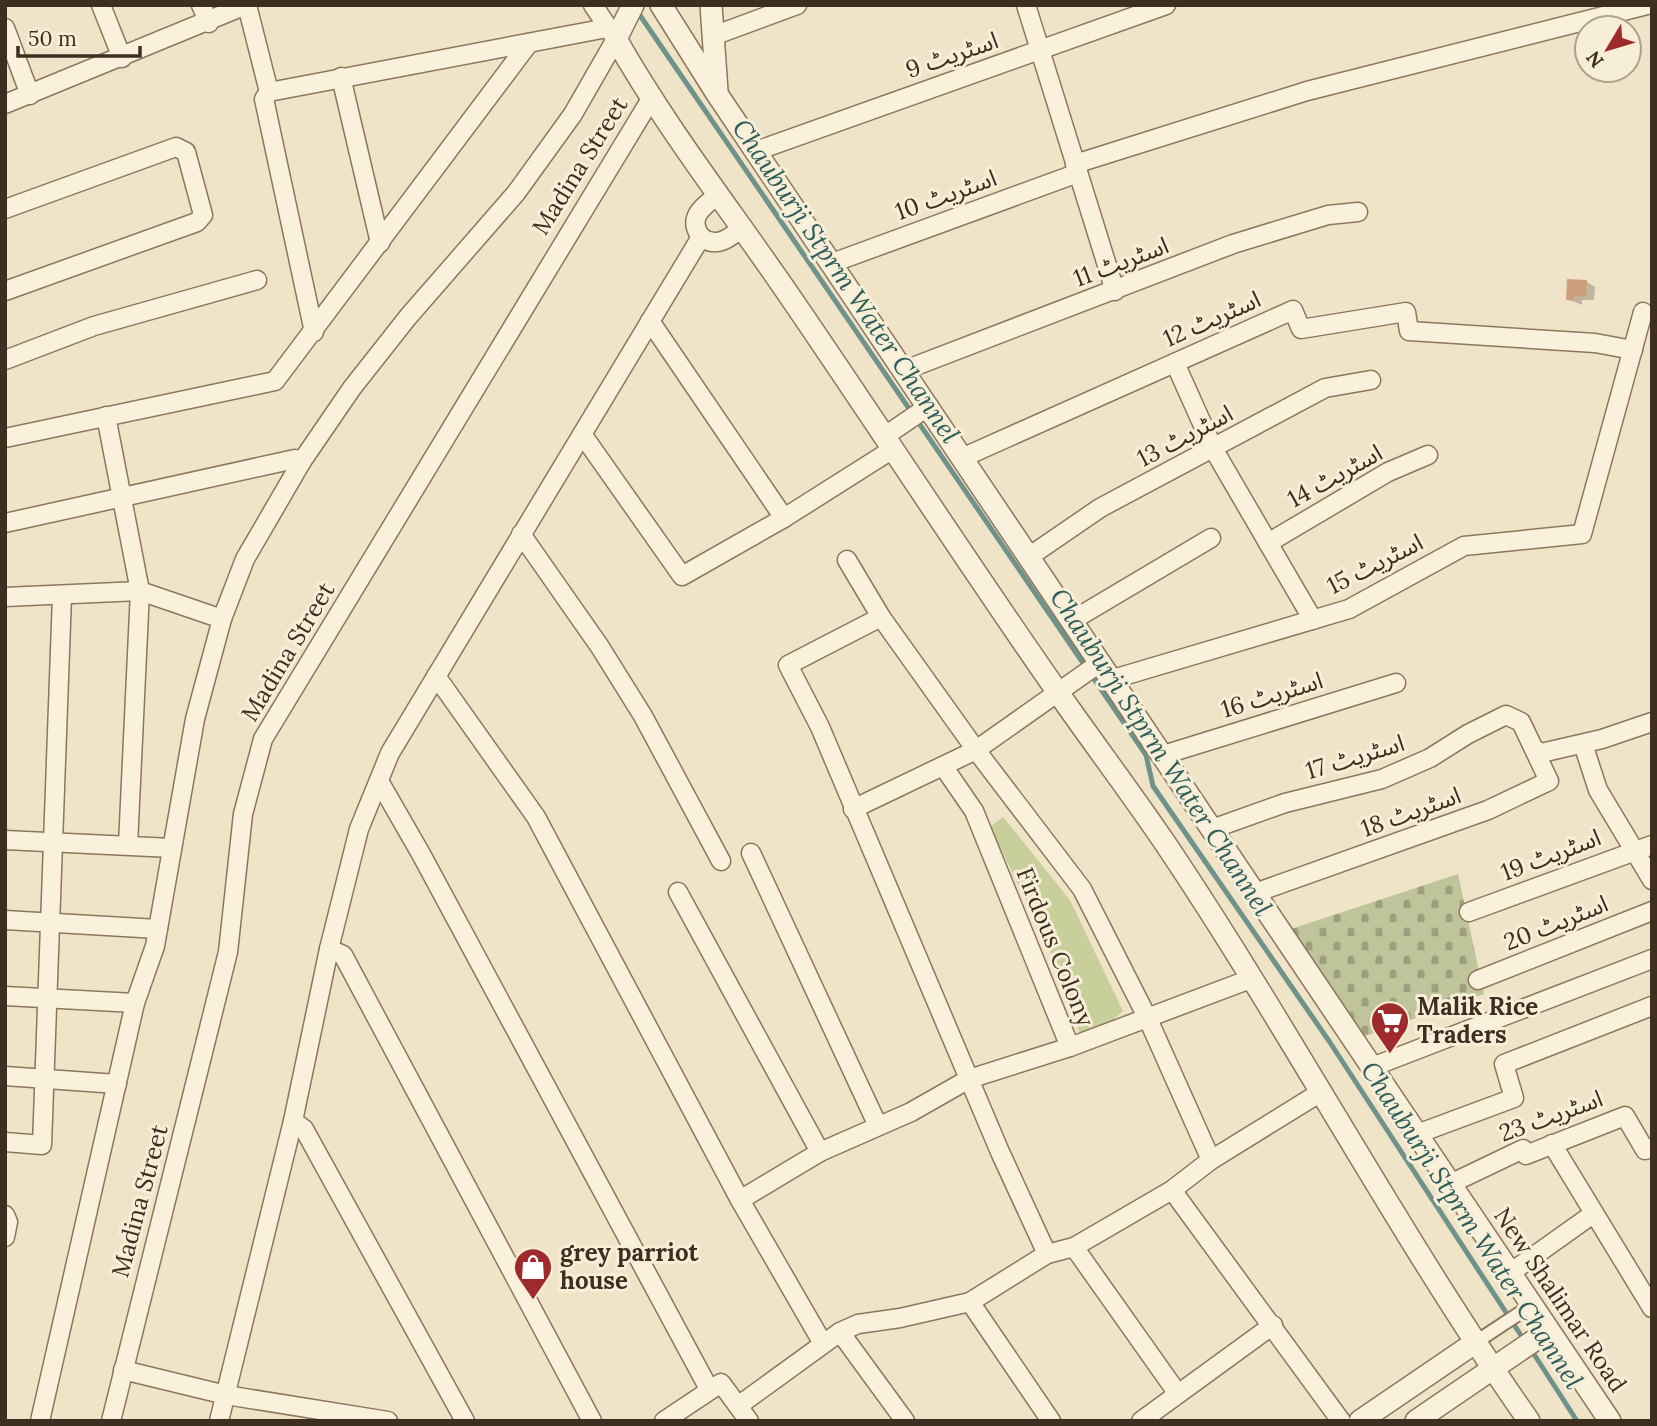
<svg xmlns="http://www.w3.org/2000/svg" width="1657" height="1426" viewBox="0 0 1657 1426" font-family="Lora,'Noto Sans Arabic',serif">
	<defs>
		<pattern id="cemetery-stones" width="16" height="16" patternUnits="userSpaceOnUse" patternTransform="scale(1.75)"><rect width="16" height="16" fill="#bfc49a"/><path d="M2 7V4a2 2 0 0 1 4 0v3zM10 15v-3a2 2 0 0 1 4 0v3z" fill="#9ca07d"/></pattern>
	</defs>
	<rect width="100%" height="100%" fill="#f0e4c8"/>
	<!-- green -->
	<polygon fill="#c9cf9b" points="1003,817 1070,900 1123,1011 1084,1045 1049,948 990,827"/>
	<!-- cemetery -->
	<polygon fill="url(#cemetery-stones)" points="1458,874 1484,994 1354,1040 1282,932"/>
	<!-- shadow -->
	<polygon fill="#0003" points="1587,282 1595,287 1594,300 1582,300 1582,305 1568,299"/>
	<g fill="none" stroke-linecap="round" stroke-linejoin="round">
		<!-- stream -->
		<g stroke="#6f938a" stroke-width="5">
			<polyline points="637,11 1146,755 1153,786 1329,1041 1524,1340"/>
			<polyline points="1530,1348 1577,1421"/>
		</g>
	</g>
	<!-- building -->
	<polygon fill="#cf9f7d" points="1567,279 1587,280 1586,297 1574,296 1574,301 1566,300"/>
	<g fill="none" stroke-linecap="round" stroke-linejoin="round">
		<defs>
			<polyline id="pedestrian" points="1476,1342 1532,1305"/>
			<g id="minor">
				<polyline points="101,5 122,58"/>
				<polyline points="201,5 209,23"/>
				<polyline points="247,5 269,92 264,99 314,332"/>
				<polyline points="1026,5 1115,291"/>
				<polyline points="5,28 30,95"/>
				<polyline points="713,36 797,5"/>
				<polyline points="341,77 380,243"/>
				<polyline points="269,92 607,28"/>
				<polyline points="5,104 246,5"/>
				<polyline points="756,151 1166,5"/>
				<polyline points="1075,164 1307,91 1647,5"/>
				<polyline points="5,209 176,147 186,152 203,215 197,222 5,291"/>
				<path d="M701,237C686,217 704,206 719,194"/>
				<polyline points="832,263 1078,173"/>
				<polyline points="650,321 784,518"/>
				<polyline points="5,360 94,326 257,280"/>
				<polyline points="1175,363 1214,450 1313,620"/>
				<polyline points="905,370 1233,244 1328,215 1358,212"/>
				<polyline points="106,416 140,591 128,845"/>
				<polyline points="582,434 682,576 784,518 893,449"/>
				<polyline points="885,436 929,406"/>
				<polyline points="5,438 275,381 529,43"/>
				<polyline points="964,457 1293,310 1301,329 1406,312 1409,331 1595,343 1633,350"/>
				<polyline points="5,523 295,459 302,461"/>
				<polyline points="521,534 600,647 643,716 721,861"/>
				<polyline points="1268,543 1388,472 1428,455"/>
				<polyline points="1030,556 1100,508 1325,388 1371,380"/>
				<polyline points="847,560 881,617 976,750 1082,889 1148,1019 1211,1160"/>
				<polyline points="5,597 140,591 222,619"/>
				<polyline points="881,617 788,665 820,727 1000,1152 1047,1254"/>
				<polyline points="1073,620 1211,538"/>
				<polyline points="436,676 536,817 740,1200 822,1342"/>
				<polyline points="1113,679 1349,609 1464,546 1582,534 1643,312"/>
				<polyline points="1583,744 1598,790 1652,880"/>
				<polyline points="1536,750 1541,753 1602,739 1652,722"/>
				<polyline points="1163,755 1396,683"/>
				<polyline points="943,766 974,811 1070,1047"/>
				<polyline points="379,781 421,854 709,1389"/>
				<polyline points="853,809 976,750 1101,662"/>
				<polyline points="1212,829 1285,803 1382,779 1430,758 1468,734 1506,715 1521,722 1549,781 1488,810 1255,893"/>
				<polyline points="5,840 172,848"/>
				<polyline points="751,853 878,1126"/>
				<polyline points="678,892 820,1152"/>
				<polyline points="1469,912 1652,845"/>
				<polyline points="5,920 158,929"/>
				<polyline points="329,949 343,955 592,1421"/>
				<polyline points="1478,980 1652,911"/>
				<polyline points="5,996 135,1003"/>
				<polyline points="1372,1067 1652,959"/>
				<polyline points="5,1076 117,1084"/>
				<polyline points="293,1121 304,1129 465,1421"/>
				<polyline points="1417,1134 1514,1098 1504,1064 1652,1006"/>
				<polyline points="5,1142 42,1145 62,596"/>
				<polyline points="1552,1144 1652,1308"/>
				<polyline points="1450,1184 1523,1149 1526,1155 1625,1116 1645,1150 1652,1148"/>
				<polyline points="1172,1190 1341,1421"/>
				<polyline points="740,1200 820,1152 911,1112 969,1079 1070,1047 1253,978"/>
				<polyline points="5,1215 8,1222 5,1237"/>
				<polyline points="1074,1247 1178,1394"/>
				<polyline points="1510,1273 1593,1214"/>
				<polyline points="970,1302 1051,1421"/>
				<polyline points="840,1332 905,1421"/>
				<polyline points="123,1370 226,1395 388,1421"/>
				<polyline points="738,1406 840,1332 858,1324 900,1318 970,1302 1047,1254 1074,1247 1172,1190 1211,1160 1321,1092"/>
				<polyline points="40,1421 135,1003 155,946 195,719 222,619 245,559 302,461 352,388 408,317 516,193 573,114 616,39 593,5"/>
				<polyline points="111,1421 228,952 243,814 263,739 651,99"/>
				<path d="M219,1421L293,1121L329,949L359,829L390,753L701,237C716,249 730,238 743,227"/>
				<polyline points="664,1421 721,1383 749,1421"/>
				<polyline points="1141,1421 1273,1325"/>
			</g>
			<g id="tertiary">
				<path d="M633,5L616,39C668,131 734,214 793,301C882,431 968,564 1059,694C1094,744 1131,793 1165,843C1292,1032 1398,1234 1529,1421"/>
				<polyline points="661,5 717,94 1610,1421"/>
				<polyline points="711,5 717,91"/>
				<polyline points="1360,1421 1476,1342"/>
				<polyline points="1416,1421 1548,1331"/>
			</g>
		</defs>
		<!-- pedestrian casing -->
		<use href="#pedestrian" stroke="#8d765c" stroke-width="16"/>
		<!-- minor casing -->
		<use href="#minor" stroke="#8d765c" stroke-width="21"/>
		<!-- tertiary casing -->
		<use href="#tertiary" stroke="#8d765c" stroke-width="24"/>
		<!-- pedestrian -->
		<use href="#pedestrian" stroke="#faf1dc" stroke-width="12"/>
		<!-- minor -->
		<use href="#minor" stroke="#faf1dc" stroke-width="18"/>
		<!-- tertiary -->
		<use href="#tertiary" stroke="#faf1dc" stroke-width="21"/>
	</g>
	<!-- icons -->
	<defs>
		<symbol id="supermarket-pin" viewBox="-11 -11 22 30"><path d="M0 17L-7.5 6A9.5 9.5 0 1 1 7.5 6Z" fill="#9e2a2b" stroke="#f7eed8"/><path d="M-6-5.5h2.5l.6 2H6L4.5 2H-2.5L-4.4-4H-6ZM-1.5 3.2a1.3 1.3 0 1 0 .1 0ZM3 3.2a1.3 1.3 0 1 0 .1 0Z" fill="#fff"/></symbol>
		<symbol id="shop-pin" viewBox="-11 -11 22 30"><path d="M0 17L-7.5 6A9.5 9.5 0 1 1 7.5 6Z" fill="#9e2a2b" stroke="#f7eed8"/><path d="M-5-2.5h2.3a2.7 3.5 0 0 1 5.4 0H5L5.5 6h-11ZM-1.5-2.5h3a1.5 2.3 0 0 0-3 0Z" fill="#fff"/></symbol>
	</defs>
	<g fill-rule="evenodd">
		<use href="#supermarket-pin" x="1368" y="999" width="44" height="60"/>
		<use href="#shop-pin" x="511" y="1245" width="44" height="60"/>
	</g>
	<g text-anchor="middle" stroke-width="6" stroke-linejoin="round" paint-order="stroke">
		<!-- street labels -->
		<g font-size="24" fill="#3d2e20" stroke="#f7eed8">
			<text transform="translate(952 55) rotate(-19)" y="8">اسٹریٹ 9</text>
			<text transform="translate(580 166) rotate(-58)" y="8">Madina Street</text>
			<text transform="translate(946 195) rotate(-20)" y="8">اسٹریٹ 10</text>
			<text transform="translate(1121 262) rotate(-21)" y="8">اسٹریٹ 11</text>
			<text transform="translate(1212 319) rotate(-24)" y="8">اسٹریٹ 12</text>
			<text transform="translate(1185 436) rotate(-28)" y="8">اسٹریٹ 13</text>
			<text transform="translate(1335 476) rotate(-29)" y="8">اسٹریٹ 14</text>
			<text transform="translate(1375 564) rotate(-27)" y="8">اسٹریٹ 15</text>
			<text transform="translate(288 652) rotate(-59)" y="8">Madina Street</text>
			<text transform="translate(1272 695) rotate(-17)" y="8">اسٹریٹ 16</text>
			<text transform="translate(1355 757) rotate(-17)" y="8">اسٹریٹ 17</text>
			<text transform="translate(1411 812) rotate(-20)" y="8">اسٹریٹ 18</text>
			<text transform="translate(1551 855) rotate(-21)" y="8">اسٹریٹ 19</text>
			<text transform="translate(1556 923) rotate(-22)" y="8">اسٹریٹ 20</text>
			<text transform="translate(1055 947) rotate(68)" y="8">Firdous Colony</text>
			<text transform="translate(1551 1116) rotate(-20)" y="8">اسٹریٹ 23</text>
			<text transform="translate(140 1201) rotate(-75)" y="8">Madina Street</text>
			<text transform="translate(1560 1300) rotate(56)" y="8">New Shalimar Road</text>
		</g>
		<!-- poi labels -->
		<g font-size="24" font-weight="bold" fill="#3d2e20" stroke="#f7eed8" text-anchor="start">
			<text x="1417" y="1015">Malik Rice<tspan x="1417" dy="28">Traders</tspan></text>
			<text x="560" y="1261">grey parriot<tspan x="560" dy="28">house</tspan></text>
		</g>
		<!-- water labels -->
		<g font-size="26" font-style="italic" fill="#2f5d5a" stroke="#f7eed8">
			<text transform="translate(846 281) rotate(56)" y="9">Chauburji Stprm Water Channel</text>
			<text transform="translate(1161 752) rotate(57)" y="9">Chauburji Stprm Water Channel</text>
			<text transform="translate(1472 1225) rotate(57)" y="9">Chauburji Stprm Water Channel</text>
		</g>
	</g>
	<!-- border -->
	<rect width="1657" height="1426" fill="none" stroke="#3d2e20" stroke-width="14"/>
	<!-- north arrow -->
	<g transform="translate(1608 49) rotate(232)"><circle r="33" fill="#f7eed8" stroke="#ada18e" stroke-width="2"/>
	<path d="M0-5L12 26L0 18L-12 26Z" fill="#9e2a2b"/>
	<text y="-10" font-size="19" font-weight="bold" text-anchor="middle" fill="#3d2e20">N</text>
	</g>
	<!-- scale -->
	<path d="M18 46v10h122v-10" fill="none" stroke="#3d2e20" stroke-width="3.5"/>
	<text x="28" y="46" font-size="21" fill="#3d2e20" stroke="#f7eed8" stroke-width="5" paint-order="stroke">50 m</text>
</svg>
